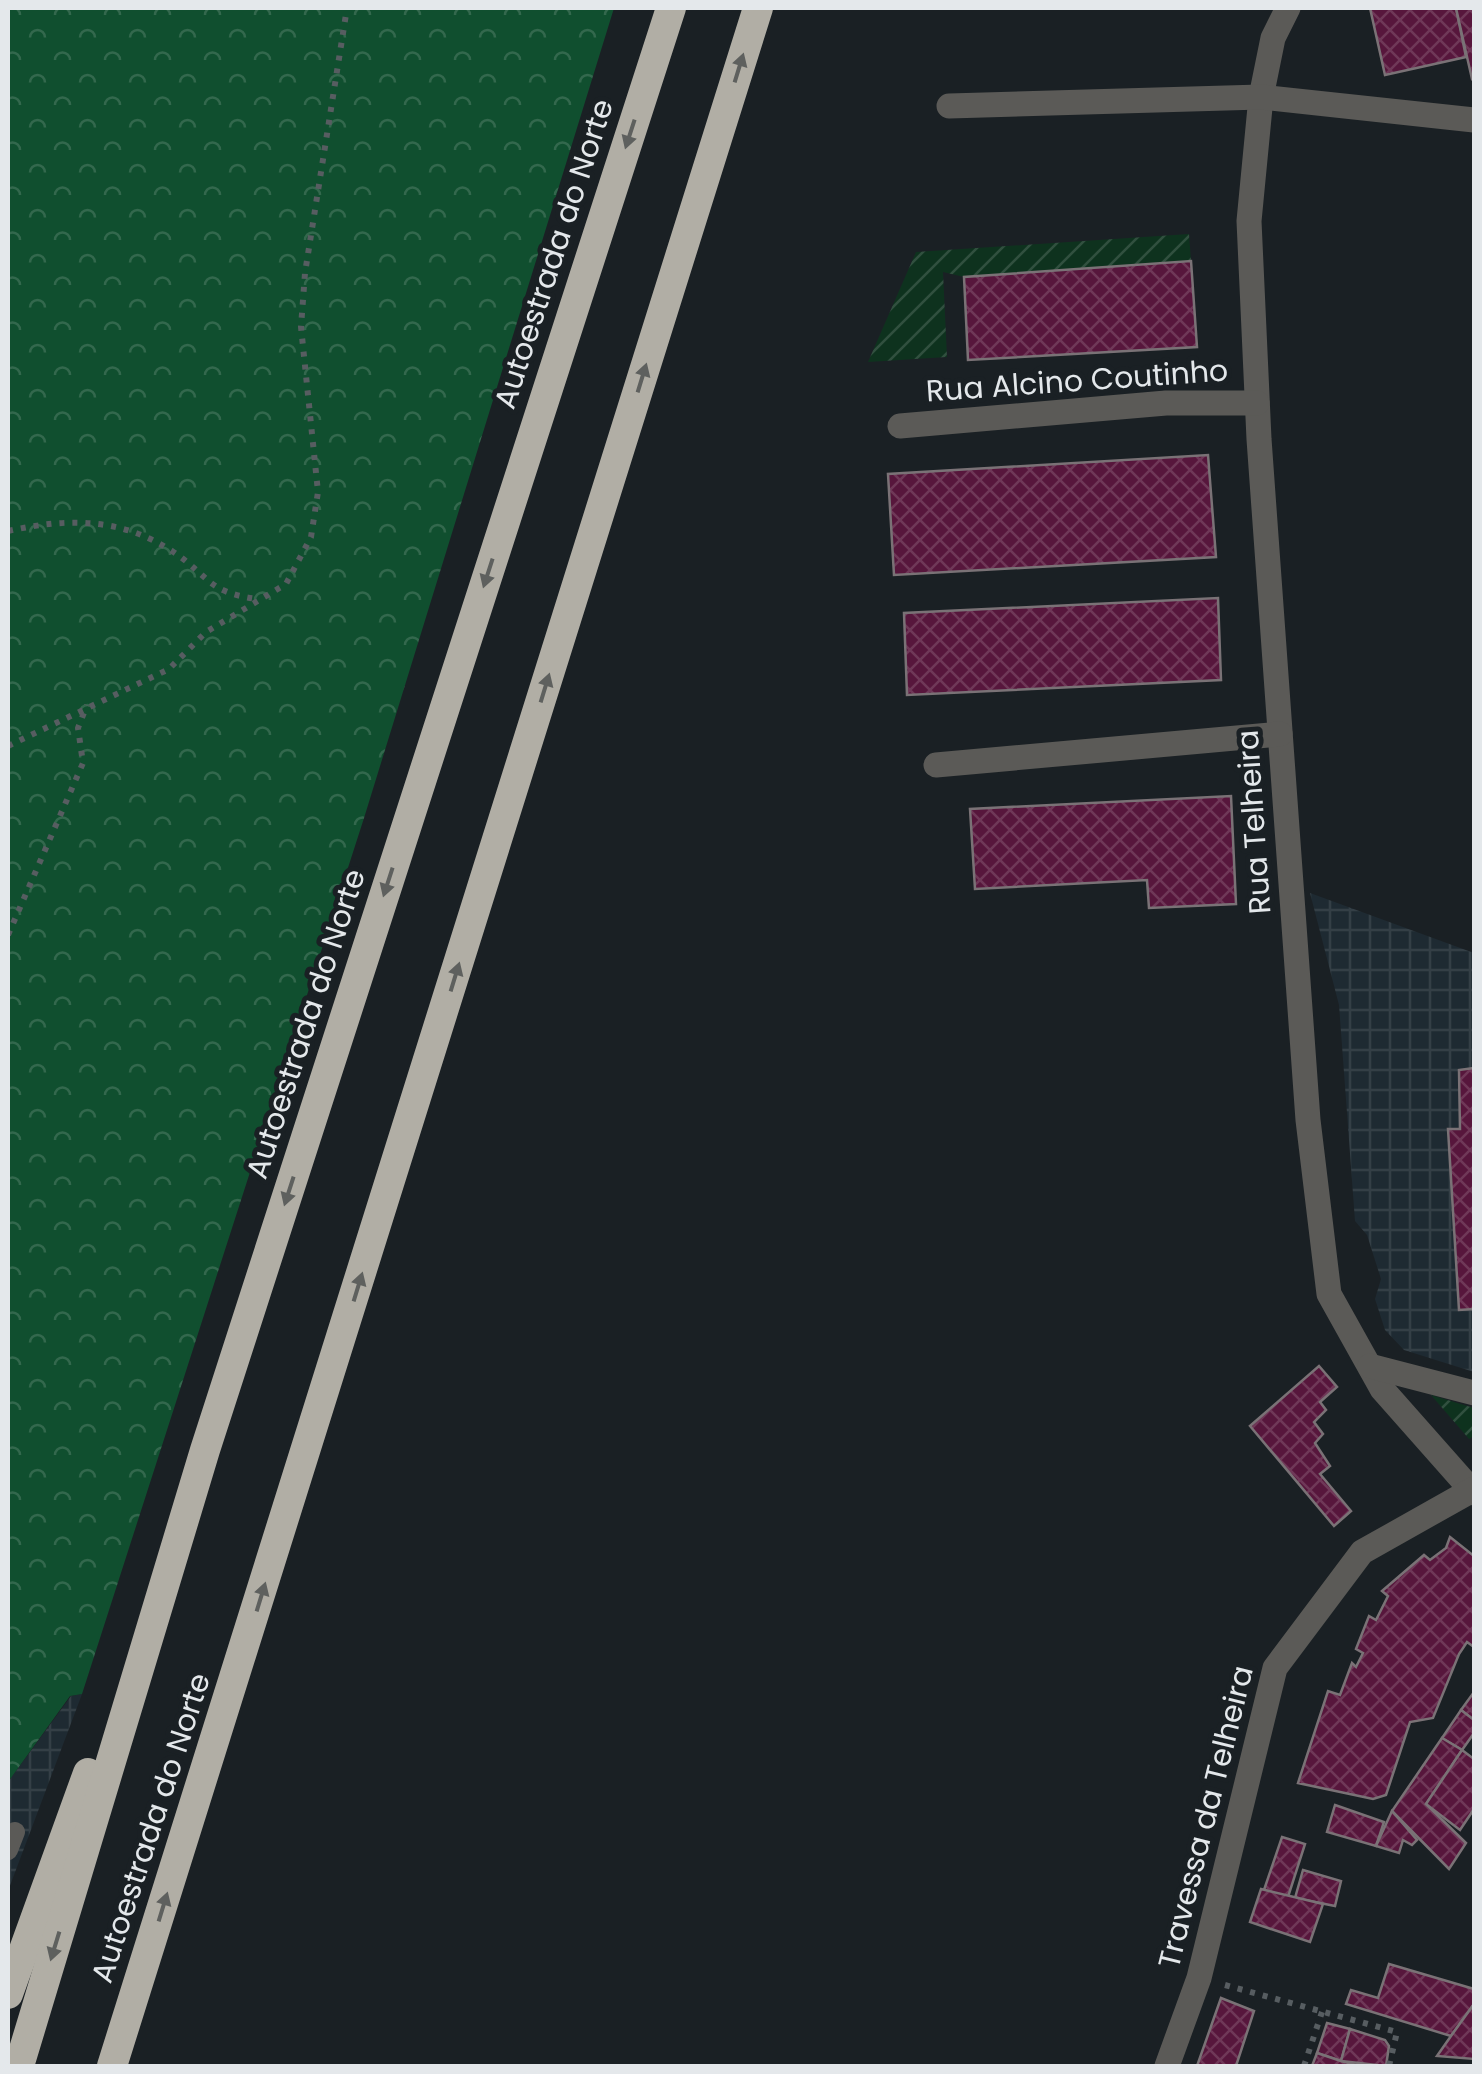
<svg xmlns="http://www.w3.org/2000/svg" width="1482" height="2074" viewBox="0 0 1482 2074" font-family="Poppins,sans-serif">
	<defs>
		<pattern id="industrial-grid" width="8" height="8" patternUnits="userSpaceOnUse" patternTransform="scale(2.5)"><rect width="8" height="8" fill="#1e2a32"/><path d="M0 4h8M4 0v8" fill="none" stroke="#343f46"/></pattern>
		<pattern id="forest-crowns" width="20" height="18" patternUnits="userSpaceOnUse" patternTransform="scale(2.5)"><rect width="20" height="18" fill="#104f2f"/><path d="M2 6a3 3 0 1 1 6 0M12 15a3 3 0 1 1 6 0" fill="none" stroke="#33684d"/></pattern>
		<pattern id="garden-furrows" width="10" height="10" patternUnits="userSpaceOnUse" patternTransform="scale(2.5)"><rect width="10" height="10" fill="#0e321e"/><path d="M-1 1l2-2M0 10L10 0M9 11l2-2" fill="none" stroke="#31503f"/></pattern>
		<pattern id="building-cross-hatch" width="8" height="8" patternUnits="userSpaceOnUse" patternTransform="scale(2.5)"><rect width="8" height="8" fill="#57163c"/><path d="M0 0l8 8M0 8l8-8" fill="none" stroke="#6f3858"/></pattern>
	</defs>
	<rect width="100%" height="100%" fill="#1a2024"/>
	<!-- industrial -->
	<g fill="url(#industrial-grid)">
		<polygon points="1310,893 1474,953 1474,1372 1404,1350 1385,1330 1375,1299 1381,1279 1367,1235 1355,1221 1339,1005"/>
		<polygon points="82,1694 8,1891 8,1782 71,1696"/>
	</g>
	<!-- forest -->
	<polygon fill="url(#forest-crowns)" points="8,8 614,8 364,818 82,1694 70,1696 8,1782"/>
	<!-- garden -->
	<g fill="url(#garden-furrows)">
		<polygon points="1189,234 1191,261 964,277 943,272 947,357 868,362 916,252"/>
		<polygon points="1431,1395 1474,1408 1474,1436 1469,1439"/>
	</g>
	<!-- building -->
	<g fill="url(#building-cross-hatch)" stroke="#7a7276" stroke-width="2.5">
		<polygon points="1370,8 1456,8 1466,57 1385,75"/>
		<polygon points="1456,8 1474,8 1474,78 1472,79"/>
		<polygon points="1191,261 1197,347 968,360 964,277"/>
		<polygon points="1208,455 1216,557 894,575 888,474"/>
		<polygon points="1218,598 1221,680 907,695 904,613"/>
		<polygon points="1231,796 1236,904 1149,908 1147,880 975,889 970,809"/>
		<polygon points="1474,1068 1474,1309 1459,1310 1448,1129 1460,1129 1459,1070"/>
		<polygon points="1319,1366 1337,1387 1320,1402 1326,1410 1314,1422 1323,1434 1315,1443 1330,1466 1320,1474 1351,1511 1334,1526 1250,1426"/>
		<polygon points="1450,1537 1474,1556 1474,1647 1467,1642 1459,1654 1433,1718 1410,1722 1386,1795 1373,1799 1298,1783 1328,1691 1340,1695 1352,1663 1356,1667 1363,1653 1356,1649 1369,1616 1376,1620 1388,1596 1382,1591 1424,1555 1430,1560 1446,1548"/>
		<polygon points="1474,1692 1474,1720 1461,1710"/>
		<polygon points="1461,1710 1474,1720 1474,1733 1462,1750 1442,1738"/>
		<polygon points="1442,1738 1462,1750 1426,1804 1466,1843 1449,1869 1392,1811"/>
		<polygon points="1462,1750 1474,1759 1474,1809 1460,1830 1426,1804"/>
		<polygon points="1335,1805 1384,1822 1376,1846 1327,1832"/>
		<polygon points="1392,1811 1417,1840 1412,1845 1403,1840 1399,1853 1376,1846"/>
		<polygon points="1282,1837 1305,1844 1288,1897 1264,1890"/>
		<polygon points="1303,1870 1341,1881 1335,1906 1295,1898"/>
		<polygon points="1261,1889 1323,1904 1310,1942 1250,1922"/>
		<polygon points="1389,1964 1474,1989 1474,2004 1451,2036 1346,2004 1351,1990 1378,1998"/>
		<polygon points="1221,1998 1254,2011 1236,2066 1197,2066"/>
		<polygon points="1474,2004 1474,2059 1437,2056 1451,2036"/>
		<polygon points="1327,2023 1350,2029 1341,2061 1317,2053"/>
		<polygon points="1350,2029 1385,2040 1389,2046 1386,2066 1341,2061"/>
		<polygon points="1317,2053 1341,2061 1360,2066 1312,2066"/>
	</g>
	<g fill="none" stroke-linecap="round" stroke-linejoin="round">
		<!-- path -->
		<g stroke="#575d61" stroke-width="6" stroke-dasharray="5 8" stroke-linecap="butt">
			<path d="M8,531C67,518 119,517 172,551C210,576 206,592 257,599"/>
			<polyline points="8,746 169,669 206,632 286,584 311,537 318,492 301,327 305,273 347,8"/>
			<polyline points="8,935 83,763 78,728 87,705"/>
			<polyline points="1225,1985 1397,2032 1389,2066"/>
			<polyline points="1304,2066 1322,2012"/>
		</g>
		<!-- service -->
		<polyline stroke="#5b5a57" stroke-width="20" points="8,1850 15,1832"/>
		<!-- minor -->
		<g stroke="#5b5a57" stroke-width="25">
			<polyline points="1288,8 1273,38 1261,97 1249,221 1259,439 1308,1120 1329,1294 1382,1389 1474,1493"/>
			<polyline points="949,106 1261,97 1474,120"/>
			<polyline points="900,426 1166,403 1257,403"/>
			<polyline points="936,765 1280,734"/>
			<polyline points="1370,1366 1474,1393"/>
			<polyline points="1167,2066 1199,1978 1275,1668 1362,1552 1474,1489"/>
		</g>
		<!-- motorway -->
		<g stroke="#b1aea5" stroke-width="30">
			<polyline points="8,1994 88,1773"/>
			<polyline points="19,2066 205,1450 671,8"/>
			<polyline points="112,2066 758,8"/>
		</g>
	</g>
	<!-- one-way arrows -->
	<defs><path id="oneway-solid" d="M-6-.8H1V-3.2L6.5 0L1 3.2V.8H-6Z" transform="scale(2.5)"/></defs>
	<g fill="#5e605e">
		<use href="#oneway-solid" transform="translate(739 68) rotate(-73)"/>
		<use href="#oneway-solid" transform="translate(630 134) rotate(108)"/>
		<use href="#oneway-solid" transform="translate(642 378) rotate(-73)"/>
		<use href="#oneway-solid" transform="translate(488 573) rotate(108)"/>
		<use href="#oneway-solid" transform="translate(545 688) rotate(-73)"/>
		<use href="#oneway-solid" transform="translate(388 882) rotate(108)"/>
		<use href="#oneway-solid" transform="translate(455 977) rotate(-73)"/>
		<use href="#oneway-solid" transform="translate(289 1191) rotate(108)"/>
		<use href="#oneway-solid" transform="translate(358 1287) rotate(-73)"/>
		<use href="#oneway-solid" transform="translate(261 1597) rotate(-73)"/>
		<use href="#oneway-solid" transform="translate(163 1907) rotate(-73)"/>
		<use href="#oneway-solid" transform="translate(55 1946) rotate(107)"/>
	</g>
	<g text-anchor="middle" stroke-width="10" stroke-linejoin="round" paint-order="stroke">
		<!-- street labels -->
		<g font-size="30" fill="#e4e8eb" stroke="#1a2024">
			<text transform="translate(554 254) rotate(-72)" y="10">Autoestrada do Norte</text>
			<text transform="translate(1077 381) rotate(-4)" y="10">Rua Alcino Coutinho</text>
			<text transform="translate(1254 822) rotate(-94)" y="10">Rua Telheira</text>
			<text transform="translate(306 1024) rotate(-72)" y="10">Autoestrada do Norte</text>
			<text transform="translate(1206 1817) rotate(-76)" y="10">Travessa da Telheira</text>
			<text transform="translate(151 1828) rotate(-72)" y="10">Autoestrada do Norte</text>
		</g>
	</g>
	<!-- border -->
	<rect width="1482" height="2074" fill="none" stroke="#e4e8eb" stroke-width="20"/>
</svg>
